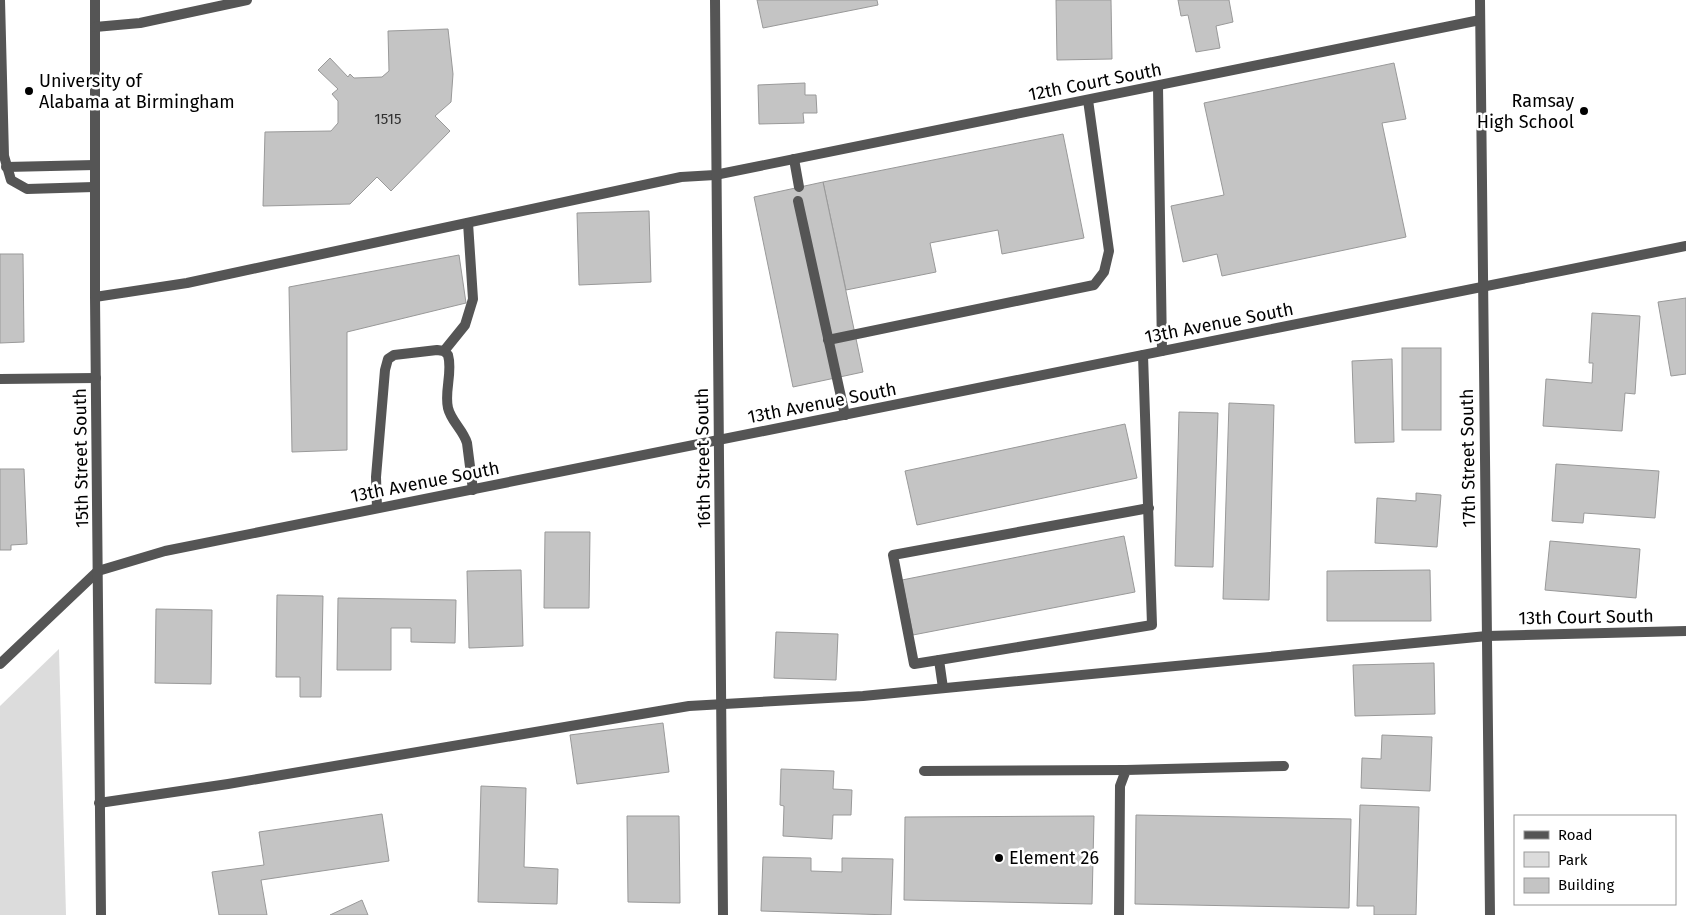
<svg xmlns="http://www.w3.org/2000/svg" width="1686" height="915" viewBox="0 0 1686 915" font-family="'Fira Sans',sans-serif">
	<rect width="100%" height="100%" fill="#fff"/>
	<!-- green -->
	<polygon fill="#dcdcdc" points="59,649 66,915 0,915 0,706"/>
	<!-- building -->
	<g fill="#c4c4c4" stroke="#999">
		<polygon points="757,0 877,0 878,5 763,28"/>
		<polygon points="1056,0 1111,0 1112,59 1057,60"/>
		<polygon points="1178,0 1229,0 1233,22 1216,26 1220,48 1196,52 1188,15 1181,16"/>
		<polygon points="448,29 453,74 451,102 435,116 450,131 391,191 377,177 350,204 263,206 265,132 331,131 338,123 338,101 332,94 338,89 318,70 330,58 348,77 350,74 354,78 382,77 389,71 388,31"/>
		<polygon points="1394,63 1406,119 1382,123 1406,237 1222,276 1217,254 1183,262 1171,206 1224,195 1204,103"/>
		<polygon points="805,83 805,95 816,95 817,113 803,113 804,123 759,124 758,85"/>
		<polygon points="1063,134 1084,238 1002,254 998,230 930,243 936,272 846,290 823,182"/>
		<polygon points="823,182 863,372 793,387 754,197"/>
		<polygon points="649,211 651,282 579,285 577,213"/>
		<polygon points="0,254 23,254 24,342 0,343"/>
		<polygon points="459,255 466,303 347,332 347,450 292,452 289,287"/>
		<polygon points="1686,298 1686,374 1671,376 1658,302"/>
		<polygon points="1592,313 1640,316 1635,394 1625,393 1622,431 1543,426 1546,379 1592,383 1593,363 1589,363"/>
		<rect x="1402" y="348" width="39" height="82"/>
		<polygon points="1392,359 1394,442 1355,443 1352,361"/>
		<polygon points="1229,403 1274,405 1269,600 1223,599"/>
		<polygon points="1179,412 1218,413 1213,567 1175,566"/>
		<polygon points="1125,424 1137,478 917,525 905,471"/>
		<polygon points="1556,464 1659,471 1655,518 1584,513 1583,523 1552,521"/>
		<polygon points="0,469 24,469 27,544 11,545 11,550 0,550"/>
		<polygon points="1416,493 1441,495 1437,547 1375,543 1377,498 1416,501"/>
		<polygon points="545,532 590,532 589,608 544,608"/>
		<polygon points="1124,536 1135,592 913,635 902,580"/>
		<polygon points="1550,541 1640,549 1636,598 1545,590"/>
		<polygon points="521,570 523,646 469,648 467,571"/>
		<polygon points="1430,570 1431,621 1327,621 1327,571"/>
		<polygon points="277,595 323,596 321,697 300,697 300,677 276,677"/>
		<polygon points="338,598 456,600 455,643 411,642 411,628 391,628 391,670 337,670"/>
		<polygon points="156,609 212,610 211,684 155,683"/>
		<polygon points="776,632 838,634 836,680 774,678"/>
		<polygon points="1434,663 1435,714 1355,716 1353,665"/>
		<polygon points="663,723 669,772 577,784 570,735"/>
		<polygon points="1382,735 1432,737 1430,791 1361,788 1362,758 1381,759"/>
		<polygon points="781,769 834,771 833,789 852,790 851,815 833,815 832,839 783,836 784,806 780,805"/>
		<polygon points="481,786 526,788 524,867 558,869 557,904 478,902"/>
		<polygon points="1360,805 1419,807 1416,915 1374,915 1374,906 1357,906"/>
		<polygon points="382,814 389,861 261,880 267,915 219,915 212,872 264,865 259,832"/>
		<polygon points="1136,815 1351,819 1349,908 1135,904"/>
		<polygon points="627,816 679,816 680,903 628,902"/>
		<polygon points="1094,816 1092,904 904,900 905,817"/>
		<polygon points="763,857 811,858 811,871 842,872 842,858 893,859 891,915 761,911"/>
		<polygon points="362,900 368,915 330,915"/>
	</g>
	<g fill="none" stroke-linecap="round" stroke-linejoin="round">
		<!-- service -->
		<g stroke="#555" stroke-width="10">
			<polyline points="0,0 4,156 11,180 27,189 94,187"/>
			<polyline points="1158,86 1162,351"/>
			<polyline points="794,159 799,187"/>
			<polyline points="6,167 95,165"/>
			<polyline points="798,201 845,415"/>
			<polyline points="95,297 187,283 681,177 715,175 1480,20"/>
			<polyline points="828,340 1094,285 1104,272 1109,251 1088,100"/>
			<polyline points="444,351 465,325 473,299 468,223"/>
			<polyline points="0,379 96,378"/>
			<path d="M377,508L376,477L385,370L388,359L394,355L437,350L444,351L448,355C453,372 444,391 448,408C451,421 463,430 467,443L473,490"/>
			<polyline points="939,660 914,664 893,555 1149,508"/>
			<polyline points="943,688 939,660 1152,625 1143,355"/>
			<polyline points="924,771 1126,770"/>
			<polyline points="99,803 228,784 689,706 863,696 1487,636"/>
			<polyline points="1119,915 1120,786 1126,770 1284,766"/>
		</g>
		<!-- minor -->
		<g stroke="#555" stroke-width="10">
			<polyline points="1487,636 1686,631"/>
			<polyline points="0,664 98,571 165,551 1686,246"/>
		</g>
		<!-- tertiary -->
		<g stroke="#555" stroke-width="10">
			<polyline points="95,0 95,297 101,915"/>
			<polyline points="715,0 723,915"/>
			<polyline points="1480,0 1490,915"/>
			<polyline points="95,27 140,23 247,0"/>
		</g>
	</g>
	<!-- markers -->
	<g fill="#000" stroke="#fff" stroke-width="2">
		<circle cx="29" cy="91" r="5"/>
		<circle cx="1584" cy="111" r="5"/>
		<circle cx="999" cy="858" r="5"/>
	</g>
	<g text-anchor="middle" stroke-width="5" stroke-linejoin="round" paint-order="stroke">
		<!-- number labels -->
		<g font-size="15" fill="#313131">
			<text x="388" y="124">1515</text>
		</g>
		<!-- poi labels -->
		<g font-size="18" fill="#000" stroke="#fff" text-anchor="start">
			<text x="39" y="87">University of<tspan x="39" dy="21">Alabama at Birmingham</tspan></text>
			<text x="1574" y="107" text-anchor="end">Ramsay<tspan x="1574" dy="21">High School</tspan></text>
			<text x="1009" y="864">Element 26</text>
		</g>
		<!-- street labels -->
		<g font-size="18" fill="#000" stroke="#fff">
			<text transform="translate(1095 82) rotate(-11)" y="6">12th Court South</text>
			<text transform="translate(1219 323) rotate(-11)" y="6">13th Avenue South</text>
			<text transform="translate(822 403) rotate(-11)" y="6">13th Avenue South</text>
			<text transform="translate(81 458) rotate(-91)" y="6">15th Street South</text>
			<text transform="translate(703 458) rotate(-91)" y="6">16th Street South</text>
			<text transform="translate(1468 458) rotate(-91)" y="6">17th Street South</text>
			<text transform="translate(425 482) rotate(-11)" y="6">13th Avenue South</text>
			<text transform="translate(1586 617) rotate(-1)" y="6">13th Court South</text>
		</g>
	</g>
	<!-- legend -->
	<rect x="1514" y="815" width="162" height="90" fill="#ffffff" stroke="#999999"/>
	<rect x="1524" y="831" width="25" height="8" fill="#555555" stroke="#999999"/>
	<text x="1558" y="840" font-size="15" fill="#000000">Road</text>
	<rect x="1524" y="852" width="25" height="15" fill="#dcdcdc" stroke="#999999"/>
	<text x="1558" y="865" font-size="15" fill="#000000">Park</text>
	<rect x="1524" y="878" width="25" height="15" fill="#c4c4c4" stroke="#999999"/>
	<text x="1558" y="890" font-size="15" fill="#000000">Building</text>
</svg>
